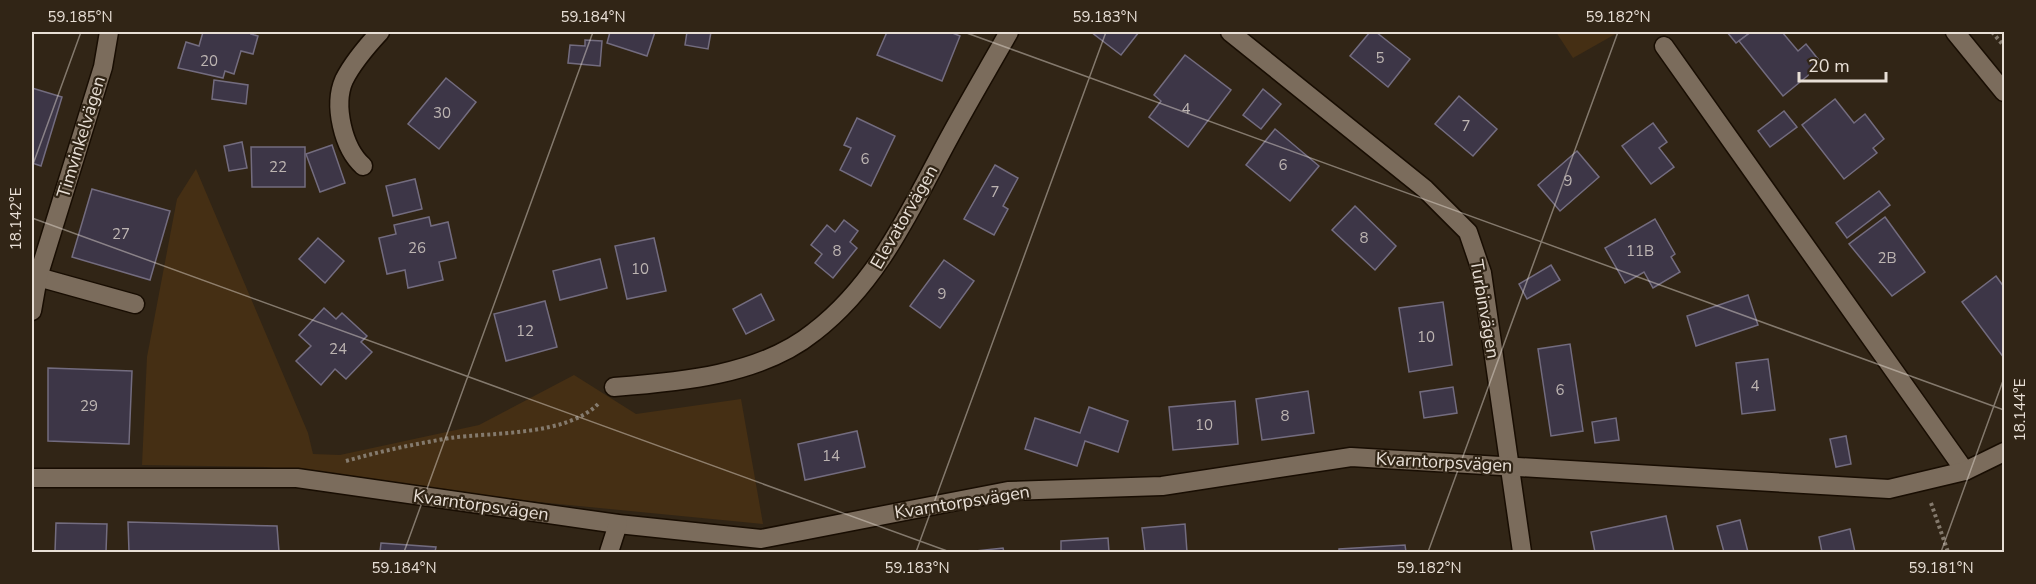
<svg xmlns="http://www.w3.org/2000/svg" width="2036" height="584" viewBox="0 0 2036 584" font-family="'Nunito Sans',sans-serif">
	<rect width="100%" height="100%" fill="#312516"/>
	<!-- green -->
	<g fill="#452f14">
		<polygon points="1556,32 1619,32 1573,58"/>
		<polygon points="196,169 308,433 313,454 340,455 479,425 574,375 636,414 741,399 763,524 538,502 266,467 142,465 147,357 177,199"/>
	</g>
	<!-- building -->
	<g fill="#3d3647" stroke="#736c7f" stroke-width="1.5">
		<polygon points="203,32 252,32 251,34 258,36 253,54 241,51 234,74 225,71 223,78 178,68 186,42 199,46"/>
		<polygon points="610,32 655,32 647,56 607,43"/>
		<polygon points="687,32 711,32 708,49 685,45"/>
		<polygon points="887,32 950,32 960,36 942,81 877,55"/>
		<polygon points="1091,32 1139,32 1121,55"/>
		<polygon points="1370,32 1376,32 1410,59 1388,87 1350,56"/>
		<polygon points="1727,32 1751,32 1736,43"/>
		<polygon points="1751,32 1782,32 1798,51 1806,44 1822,64 1783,96 1739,41"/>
		<polygon points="585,40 602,41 600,66 568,63 570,45 585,46"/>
		<polygon points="1185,55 1231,90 1188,147 1149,117 1161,101 1154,95"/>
		<polygon points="446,78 476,102 439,149 408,124"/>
		<polygon points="214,80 248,85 246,104 212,99"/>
		<polygon points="32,88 62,97 41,166 32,163"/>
		<polygon points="1263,89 1281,104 1261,129 1243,115"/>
		<polygon points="1459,96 1497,129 1473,156 1435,124"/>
		<polygon points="1835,99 1854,123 1865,114 1884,139 1873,148 1877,153 1844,179 1802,125"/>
		<polygon points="1784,111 1797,127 1770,147 1758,131"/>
		<polygon points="857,118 895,136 871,186 840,170 851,148 844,145"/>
		<polygon points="1653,123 1667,142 1659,148 1674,167 1651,184 1622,146"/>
		<polygon points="1275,129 1319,166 1290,201 1246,165"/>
		<polygon points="242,142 247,168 229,171 224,146"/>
		<polygon points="332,145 345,183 320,192 306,154"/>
		<polygon points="251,147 305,147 305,187 252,187"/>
		<polygon points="1577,151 1599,177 1560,211 1538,185"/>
		<polygon points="995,165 1018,178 1003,206 1008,209 994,235 964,219"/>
		<polygon points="415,179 422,209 393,216 386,186"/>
		<polygon points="92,189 170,211 150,280 72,257"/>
		<polygon points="1879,191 1890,205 1847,238 1836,223"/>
		<polygon points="1355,206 1396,246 1375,270 1332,230"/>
		<polygon points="429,217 431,226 448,222 456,258 439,262 443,280 408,288 405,270 387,274 379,238 396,234 394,225"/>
		<polygon points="1885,217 1925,272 1892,296 1849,244"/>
		<polygon points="1655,219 1675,254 1671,257 1680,272 1653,288 1644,272 1625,283 1605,248"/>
		<polygon points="844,220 858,231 850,242 857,248 833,278 815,263 822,254 811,245 827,225 835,232"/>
		<polygon points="318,238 344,261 325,283 299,259"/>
		<polygon points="654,238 666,291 627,299 615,246"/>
		<polygon points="600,259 607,288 560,300 553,271"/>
		<polygon points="944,260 974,281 940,328 910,306"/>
		<polygon points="1551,265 1560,280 1527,299 1519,284"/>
		<polygon points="1996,276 2004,287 2004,358 1962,302"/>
		<polygon points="761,294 774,320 746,334 733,309"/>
		<polygon points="1748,295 1758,325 1696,346 1687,316"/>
		<polygon points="545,301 557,347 506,361 494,314"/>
		<polygon points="1443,302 1452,365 1409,372 1399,308"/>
		<polygon points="324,308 336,319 342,313 367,336 361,342 372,352 346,379 335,369 321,385 296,361 311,346 299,335"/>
		<polygon points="1570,344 1583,431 1551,436 1538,349"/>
		<polygon points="1768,359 1775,410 1742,414 1736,363"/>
		<polygon points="48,368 132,371 129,444 48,441"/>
		<polygon points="1453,387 1457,413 1424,418 1420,392"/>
		<polygon points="1308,391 1314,433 1262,440 1256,399"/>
		<polygon points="1235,401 1238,444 1173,450 1169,407"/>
		<polygon points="1089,407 1128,421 1118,452 1085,441 1077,466 1025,449 1035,418 1080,433"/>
		<polygon points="1616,418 1619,440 1595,443 1592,422"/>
		<polygon points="857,431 865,467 805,480 798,444"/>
		<polygon points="1846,436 1851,464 1836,467 1830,439"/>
		<polygon points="1666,516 1674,552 1595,552 1591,532"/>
		<polygon points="1740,520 1748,552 1724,552 1717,526"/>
		<polygon points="128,522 277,526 279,552 129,552"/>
		<polygon points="56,523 107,524 106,552 55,552"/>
		<polygon points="1185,524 1187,552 1145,552 1142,528"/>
		<polygon points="1850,529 1855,552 1822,552 1819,537"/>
		<polygon points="1108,538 1109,552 1061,552 1061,541"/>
		<polygon points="381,543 436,547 435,552 380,552"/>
		<polygon points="1405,545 1406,552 1339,552 1339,549"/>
		<polygon points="1003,548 1004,552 966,552"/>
	</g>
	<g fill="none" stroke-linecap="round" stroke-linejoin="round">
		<defs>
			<g id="minor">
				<polyline points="1230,32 1425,189 1468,232 1482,273 1522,552"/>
				<polyline points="1955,32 2004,92"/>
				<polyline points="1664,46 1965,471"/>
				<path d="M363,166C343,148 333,105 344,80C353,62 367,46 380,32"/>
				<polyline points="38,277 135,304"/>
				<polyline points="32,311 38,277 103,67 109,32"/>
				<path d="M614,387C680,382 761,375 814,332C875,285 907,217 942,151C963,111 987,71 1009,32"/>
				<polyline points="32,478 297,478 618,524 761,539 1008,491 1162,486 1351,457 1889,489 1965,471 2004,452"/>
				<polyline points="609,552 618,524"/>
			</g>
		</defs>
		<!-- minor casing -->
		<use href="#minor" stroke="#180d02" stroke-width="21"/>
		<!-- path -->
		<g stroke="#847a6d" stroke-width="4" stroke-dasharray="3 3" stroke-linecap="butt">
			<polyline points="1992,32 2004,46"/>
			<path d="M346,461C381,451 415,444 450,438C493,432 568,436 599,403"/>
			<polyline points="1931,503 1948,552"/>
		</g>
		<!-- minor -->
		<use href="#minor" stroke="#7b6c5c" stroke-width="18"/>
	</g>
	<!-- ticks -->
	<path fill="none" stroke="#e8dfd6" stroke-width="1.5" stroke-opacity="0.45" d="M964,32L2004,410M32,167L81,32M32,218L950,552M404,552L593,32M916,552L1106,32M1428,552L1618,32M1941,552L2004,378"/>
	<g text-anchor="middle" stroke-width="4.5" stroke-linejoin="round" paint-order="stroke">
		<!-- number labels -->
		<g font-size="15" fill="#bdb5b2">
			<text x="1380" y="63">5</text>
			<text x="209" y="66">20</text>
			<text x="1186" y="114">4</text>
			<text x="442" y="118">30</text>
			<text x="1466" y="131">7</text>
			<text x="865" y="164">6</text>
			<text x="1283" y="170">6</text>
			<text x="278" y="172">22</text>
			<text x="1568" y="186">9</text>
			<text x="995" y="197">7</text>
			<text x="121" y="239">27</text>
			<text x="1364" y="243">8</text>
			<text x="417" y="253">26</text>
			<text x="837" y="256">8</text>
			<text x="1640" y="256">11B</text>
			<text x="1887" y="263">2B</text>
			<text x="640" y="274">10</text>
			<text x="942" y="299">9</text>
			<text x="525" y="336">12</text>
			<text x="1426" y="342">10</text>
			<text x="338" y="354">24</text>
			<text x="1755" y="391">4</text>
			<text x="1560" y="395">6</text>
			<text x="89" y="411">29</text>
			<text x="1285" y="421">8</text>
			<text x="1204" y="430">10</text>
			<text x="831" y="461">14</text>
		</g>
		<!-- street labels -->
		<g font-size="18" fill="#e8dfd6" stroke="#312516">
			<text transform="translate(81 137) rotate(-73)" y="6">Timvinkelvägen</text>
			<text transform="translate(904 217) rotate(-60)" y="6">Elevatorvägen</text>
			<text transform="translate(1485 309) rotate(80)" y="6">Turbinvägen</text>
			<text transform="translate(1444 462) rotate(3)" y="6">Kvarntorpsvägen</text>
			<text transform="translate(962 502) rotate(-9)" y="6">Kvarntorpsvägen</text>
			<text transform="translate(481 505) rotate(8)" y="6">Kvarntorpsvägen</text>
		</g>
	</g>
	<!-- border -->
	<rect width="2036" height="584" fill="none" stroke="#312516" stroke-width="66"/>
	<!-- scale -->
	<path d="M1799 72v9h87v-9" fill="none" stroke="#e8dfd6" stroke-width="3"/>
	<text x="1808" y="72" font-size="18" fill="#e8dfd6" stroke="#312516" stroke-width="4.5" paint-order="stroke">20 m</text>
	<rect x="33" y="33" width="1970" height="518" fill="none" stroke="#e8dfd6" stroke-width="2"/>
	<g font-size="15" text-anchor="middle" fill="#e8dfd6">
		<text x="80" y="22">59.185°N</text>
		<text x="593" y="22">59.184°N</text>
		<text x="1105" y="22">59.183°N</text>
		<text x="1618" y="22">59.182°N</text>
		<text transform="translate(16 219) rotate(-90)" y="5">18.142°E</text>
		<text transform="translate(2020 410) rotate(-90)" y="5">18.144°E</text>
		<text x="404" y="573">59.184°N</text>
		<text x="917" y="573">59.183°N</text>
		<text x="1429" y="573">59.182°N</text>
		<text x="1941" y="573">59.181°N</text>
	</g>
</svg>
